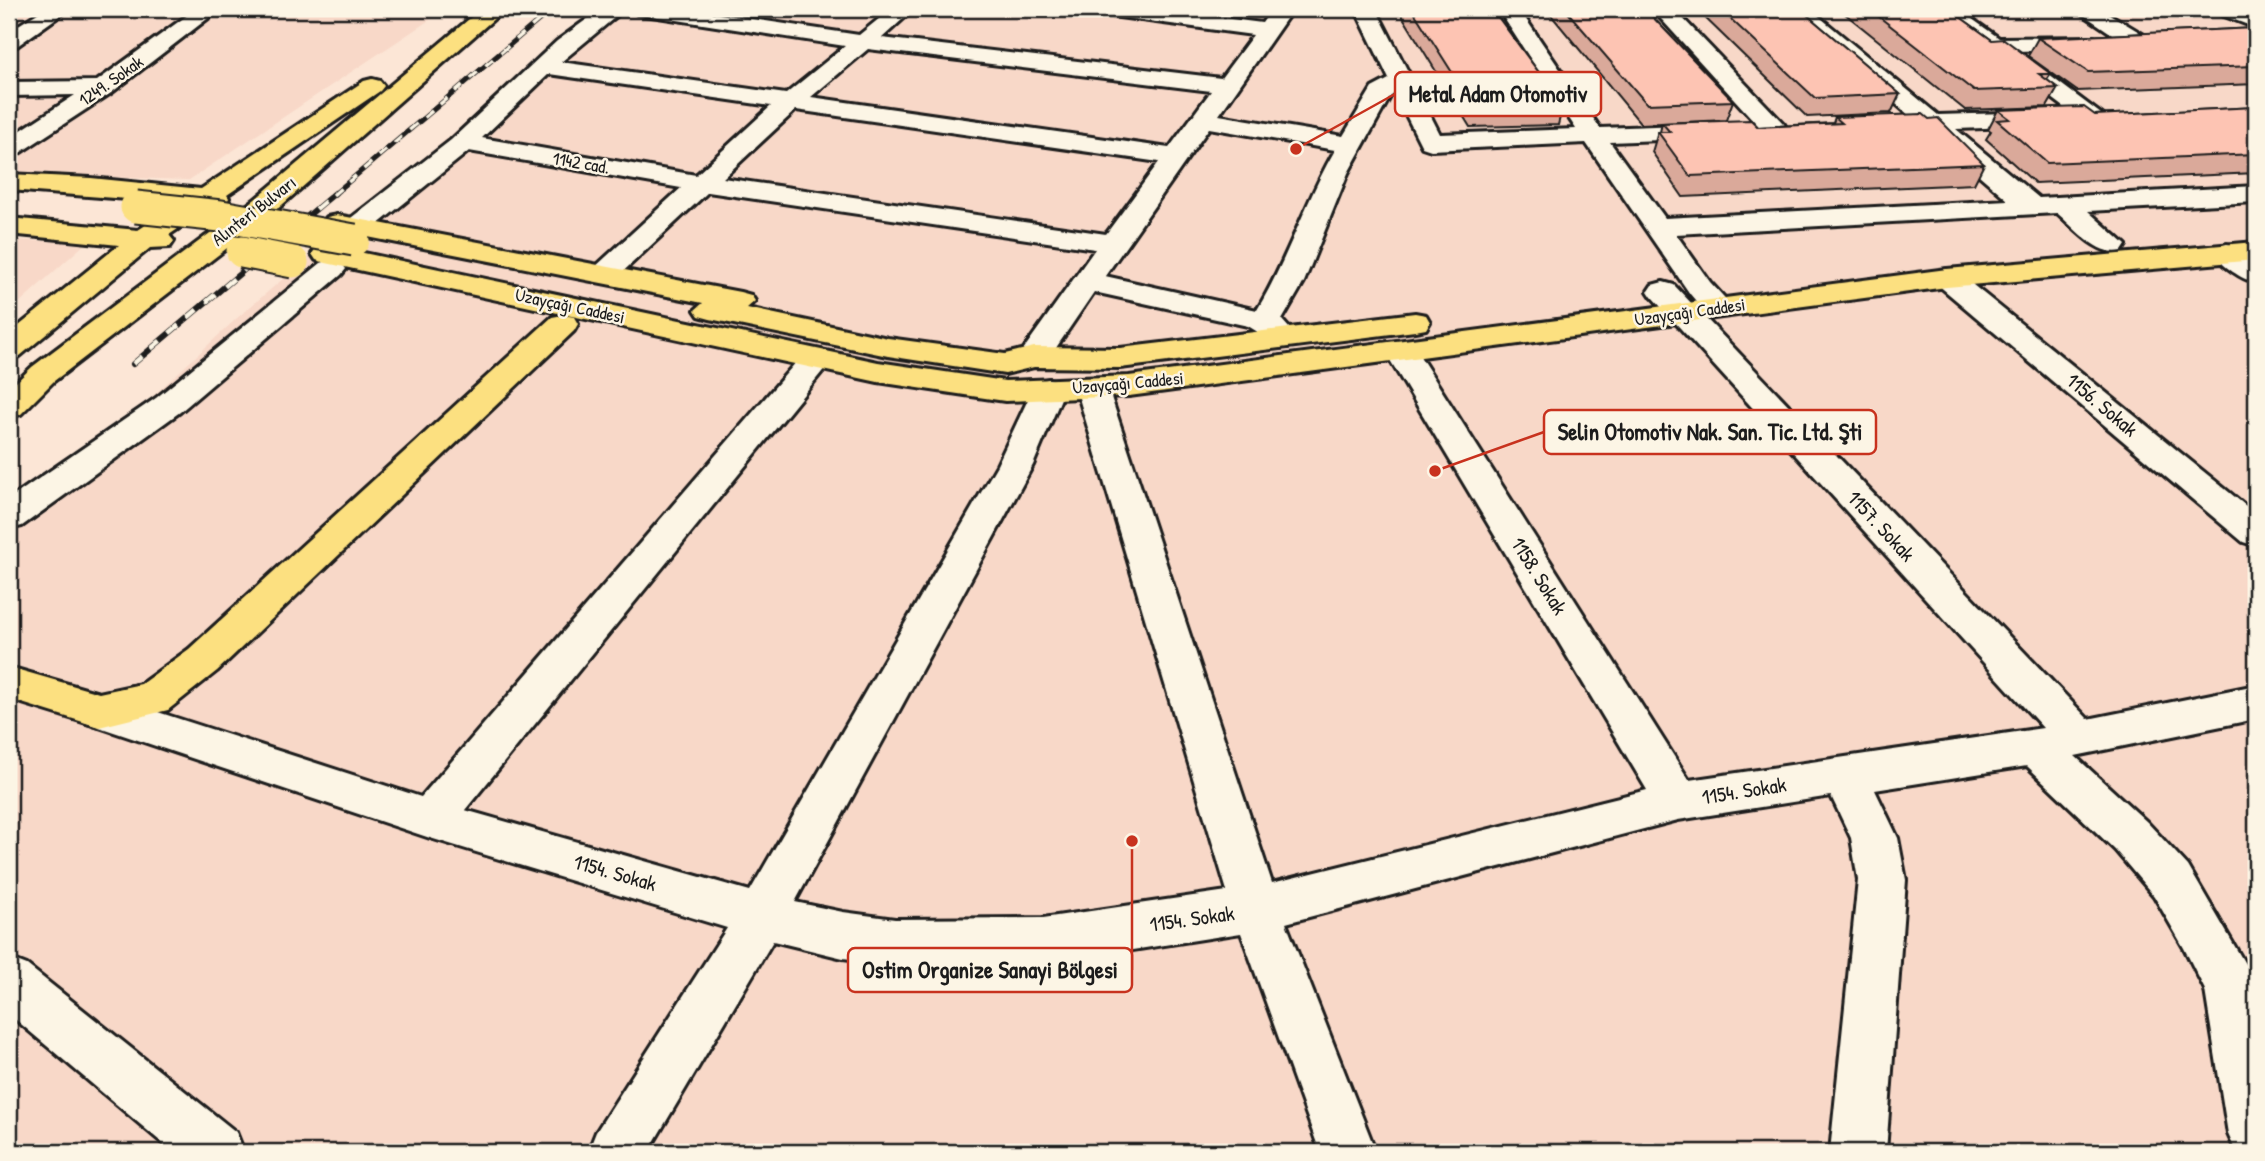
<svg xmlns="http://www.w3.org/2000/svg" width="2265" height="1161" viewBox="0 0 2265 1161" font-family="'Patrick Hand',sans-serif">
	<rect width="100%" height="100%" fill="#fce6d6"/>
	<filter id="ink" filterUnits="userSpaceOnUse"><feTurbulence type="fractalNoise" baseFrequency=".0143" numOctaves="2"/><feDisplacementMap in="SourceGraphic" scale="14" xChannelSelector="R" yChannelSelector="G"/><feConvolveMatrix kernelMatrix="1 2 1 2 8 2 1 2 1" color-interpolation-filters="sRGB"/></filter>
	<g filter="url(#ink)">
		<!-- built -->
		<g fill="#f8d8c8">
			<polygon points="9,9 446,9 189,180 9,174"/>
			<polygon points="603,9 2256,9 2256,1152 9,1152 9,530 236,319 562,40"/>
			<polygon points="9,240 87,242 9,312"/>
		</g>
		<g fill="none" stroke-linecap="round" stroke-linejoin="round">
			<defs>
				<g id="minor">
					<polygon points="44,9 69,9 17,46 9,48 9,31"/>
					<polygon points="196,9 220,9 111,93 18,154 9,157 9,138 75,95 9,96 9,82 97,81"/>
					<path d="M601,9H625L561,62L786,94L845,46L645,15L637,14L634,9H686L859,35L891,9H914L882,38L1221,78L1253,35L1104,15L1096,14L1093,9H1152L1262,23L1272,9H1293L1219,115L1343,136L1372,88L1389,79L1355,9H1376L1440,134L1576,129L1498,9H1519L1600,128L1709,124L1718,126L1721,131L1718,136L1709,138L1610,142L1665,218L2008,200L1927,130L1882,129L1879,124L1882,119L1910,116L1786,9H1810L1938,115L2044,112L2053,114L2056,119L2053,124L2044,126L1956,129L2039,198L2256,186V202L2088,211L2126,245L2122,251C2097,257 2075,228 2057,213L1676,234L1710,282L1734,308L1730,314C1710,319 1702,308 1690,294L1586,143L1431,150L1422,147L1395,93L1390,97L1348,173L1304,282L1282,320L1290,329L1294,339L1289,346L1278,348L1267,346L1261,334L1248,326L1094,292L1045,364L1034,367L1023,364L1018,357L1095,249L708,192L614,280L604,283L594,280L589,274L594,268L681,188L469,151L367,233L357,235L347,233L343,227L347,221L451,140L557,41ZM868,49L1211,91L1169,148L811,97ZM549,74L771,106L696,175L482,138ZM796,110L1159,162L1106,234L723,178ZM1209,128L1335,150C1305,201 1288,259 1257,310L1105,276Z"/>
					<polygon points="1652,9 1674,9 1784,124 1787,129 1784,134 1775,136 1766,134"/>
					<polygon points="1934,9 1958,9 1999,38 2094,37 2097,42 2094,47 2086,49 2017,51 2105,117 2102,122 2093,124 2084,122"/>
					<polygon points="2075,9 2101,9 2146,36 2149,41 2146,46 2130,46"/>
					<polygon points="2216,9 2244,9 2256,14 2256,28 2219,14"/>
					<path d="M2227,244L2237,247L2256,261V283C2241,279 2222,266 2213,253L2217,247Z"/>
					<polygon points="331,260 341,263 346,269 341,275 180,412 22,526 9,529 9,499 156,398 321,263"/>
					<polygon points="1947,269 1957,272 2256,514 2256,546 2243,542 1937,284 1932,278 1937,272"/>
					<polygon points="1663,282 1674,285 2088,719 2256,685 2256,719 2075,756 2147,822 2188,866 2248,969 2256,991 2256,1152 2236,1152 2228,1134 2205,990 2184,948 2154,896 2115,850 2027,766 1875,790 1898,838 1906,880 1886,1152 1830,1152 1858,880 1851,838 1831,796 1678,820 1286,923 1376,1152 1320,1152 1241,933 1043,964 895,965 843,958 773,941 648,1152 588,1152 596,1132 727,928 430,838 84,722 78,710 84,698 99,693 421,797 804,353 815,350 826,353 831,360 826,367 465,810 750,891 997,465 1033,389 1037,382 1049,379 1061,382 1065,389 1033,465 795,902 843,912 895,919 1043,918 1227,891 1076,388 1080,381 1092,378 1104,381 1108,388 1272,883 1647,790 1384,350 1389,343 1400,341 1411,343 1416,350 1689,780 2043,728 1652,297 1648,291 1652,285"/>
					<polygon points="9,958 27,965 236,1132 244,1152 173,1152 9,1014"/>
				</g>
				<g id="major">
					<polygon points="481,9 505,9 274,212 54,381 21,414 9,417 9,389 32,367 254,200"/>
					<polygon points="372,79 380,81 384,86 380,91 227,195 229,198 226,204 212,206 169,235 174,241 170,247 150,248 20,356 9,358 9,334 119,245 9,234 9,218 138,230 180,203 9,190 9,174 91,178 201,189 364,81"/>
					<polygon points="337,215 740,292 751,295 755,301 747,308 888,338 1005,354 1034,347 1120,348 1415,313 1426,315 1430,322 1426,329 1415,331 1120,368 1034,367 1005,374 888,356 710,319 699,316 695,310 703,303 327,229 323,223 327,217"/>
					<polygon points="2256,242 2256,260 1947,287 1129,396 1005,401 878,382 326,263 316,260 312,254 316,248 326,245 878,362 1005,381 1129,376 1947,269"/>
					<polygon points="563,315 574,317 578,324 574,331 217,671 168,710 99,727 9,699 9,667 99,693 141,684 189,649 552,317"/>
				</g>
			</defs>
			<!-- minor casing -->
			<use href="#minor" stroke="#1c1c1c" stroke-width="6"/>
			<!-- major casing -->
			<use href="#major" stroke="#1c1c1c" stroke-width="6"/>
			<!-- minor -->
			<use href="#minor" fill="#fcf5e5" fill-rule="evenodd"/>
			<!-- major -->
			<use href="#major" fill="#fce080" fill-rule="evenodd"/>
			<defs>
				<polyline id="rail-far1" points="333,195 552,9"/>
				<polyline id="rail" points="133,364 335,193"/>
			</defs>
			<!-- rail-far1 casing -->
			<use href="#rail-far1" stroke="#1c1c1c" stroke-width="5"/>
			<!-- rail casing -->
			<use href="#rail" stroke="#1c1c1c" stroke-width="6"/>
			<!-- rail-far1 -->
			<use href="#rail-far1" stroke="#fcf5e5" stroke-width="3.5" stroke-dasharray="10" stroke-linecap="butt"/>
			<!-- rail -->
			<use href="#rail" stroke="#fcf5e5" stroke-width="4.5" stroke-dasharray="12" stroke-linecap="butt"/>
			<defs>
				<g id="major-bridge">
					<polyline points="136,207 221,216 354,240"/>
					<polyline points="242,252 293,262"/>
				</g>
			</defs>
			<!-- major-bridge casing -->
			<use href="#major-bridge" stroke="#1c1c1c" stroke-width="35" stroke-linecap="butt"/>
			<!-- major-bridge -->
			<use href="#major-bridge" stroke="#fce080" stroke-width="31"/>
		</g>
		<!-- wall -->
		<g fill="#daa99a" stroke="#1c1c1c" stroke-width="2">
			<polygon points="1398,9 1492,9 1563,105 1558,125 1470,127"/>
			<polygon points="1546,9 1645,9 1733,101 1726,120 1641,124"/>
			<polygon points="1696,9 1800,9 1900,94 1891,113 1807,117"/>
			<polygon points="1839,9 1949,9 1992,40 2051,74 2047,80 2058,88 2047,107 1965,110"/>
			<polygon points="2256,28 2256,84 2077,91 2028,56 2038,38"/>
			<polygon points="2256,107 2256,173 2035,183 1986,139 1991,131 1988,129 1998,110 2095,115"/>
			<polygon points="1835,117 1984,164 1974,184 1683,197 1652,152 1658,132 1660,132 1662,123 1758,127 1833,123"/>
		</g>
		<!-- building -->
		<g fill="#fdc4b3" stroke="#1c1c1c" stroke-width="2">
			<polygon points="1412,9 1492,9 1563,105 1474,107"/>
			<polygon points="1565,9 1645,9 1733,101 1647,104"/>
			<polygon points="1720,9 1800,9 1900,94 1815,98"/>
			<polygon points="1869,9 1949,9 1992,40 2004,39 2051,74 2039,74 2058,88 1974,91"/>
			<polygon points="2256,28 2256,66 2088,72 2038,38"/>
			<polygon points="2084,107 2095,115 2256,107 2256,154 2047,163 1997,120 2010,119 1998,110"/>
			<polygon points="1923,114 1929,119 1938,118 1984,164 1690,176 1658,132 1670,132 1662,123 1751,120 1758,127 1842,123 1835,117"/>
		</g>
	</g>
	<g text-anchor="middle" stroke-width="5" stroke-linejoin="round" paint-order="stroke">
		<!-- far-street labels -->
		<g font-size="18" fill="#1c1c1c" stroke="#fcf5e5">
			<text transform="translate(111 81) rotate(-35)" y="6">1249. Sokak</text>
			<text transform="translate(581 163) rotate(10)" y="6">1142 cad.</text>
			<text transform="translate(254 211) rotate(-38)" y="6">Alınteri Bulvarı</text>
			<text transform="translate(570 306) rotate(12)" y="6">Uzayçağı Caddesi</text>
			<text transform="translate(1690 312) rotate(-8)" y="6">Uzayçağı Caddesi</text>
			<text transform="translate(1128 383) rotate(-5)" y="6">Uzayçağı Caddesi</text>
		</g>
		<!-- street labels -->
		<g font-size="21" fill="#1c1c1c" stroke="#fcf5e5">
			<text transform="translate(2102 405) rotate(40)" y="7">1156. Sokak</text>
			<text transform="translate(1881 526) rotate(47)" y="7">1157. Sokak</text>
			<text transform="translate(1539 576) rotate(58)" y="7">1158. Sokak</text>
			<text transform="translate(1744 791) rotate(-9)" y="7">1154. Sokak</text>
			<text transform="translate(615 873) rotate(16)" y="7">1154. Sokak</text>
			<text transform="translate(1192 919) rotate(-8)" y="7">1154. Sokak</text>
		</g>
	</g>
	<!-- callouts -->
	<path fill="none" stroke="#c8321e" stroke-width="2.5" d="M1296 149L1395 94M1435 471L1544 432M1132 841L1132 970"/>
	<g fill="#c8321e" stroke="#fcf5e5" stroke-width="2.5">
		<circle cx="1296" cy="149" r="7"/>
		<circle cx="1435" cy="471" r="7"/>
		<circle cx="1132" cy="841" r="7"/>
	</g>
	<g fill="#fcf5e5" stroke="#c8321e" stroke-width="2.5">
		<rect x="1395" y="72" width="206" height="44" rx="7"/>
		<rect x="1544" y="410" width="332" height="44" rx="7"/>
		<rect x="848" y="948" width="284" height="44" rx="7"/>
	</g>
	<g font-size="23" text-anchor="middle" font-weight="bold" fill="#1c1c1c">
		<text x="1498" y="102">Metal Adam Otomotiv</text>
		<text x="1710" y="440">Selin Otomotiv Nak. San. Tic. Ltd. Şti</text>
		<text x="990" y="978">Ostim Organize Sanayi Bölgesi</text>
	</g>
	<!-- margin -->
	<rect width="2265" height="1161" fill="none" stroke="#fcf5e5" stroke-width="35"/>
	<rect x="18" y="18" width="2230" height="1126" fill="none" stroke="#1c1c1c" stroke-width="2.5" filter="url(#ink)"/>
</svg>
